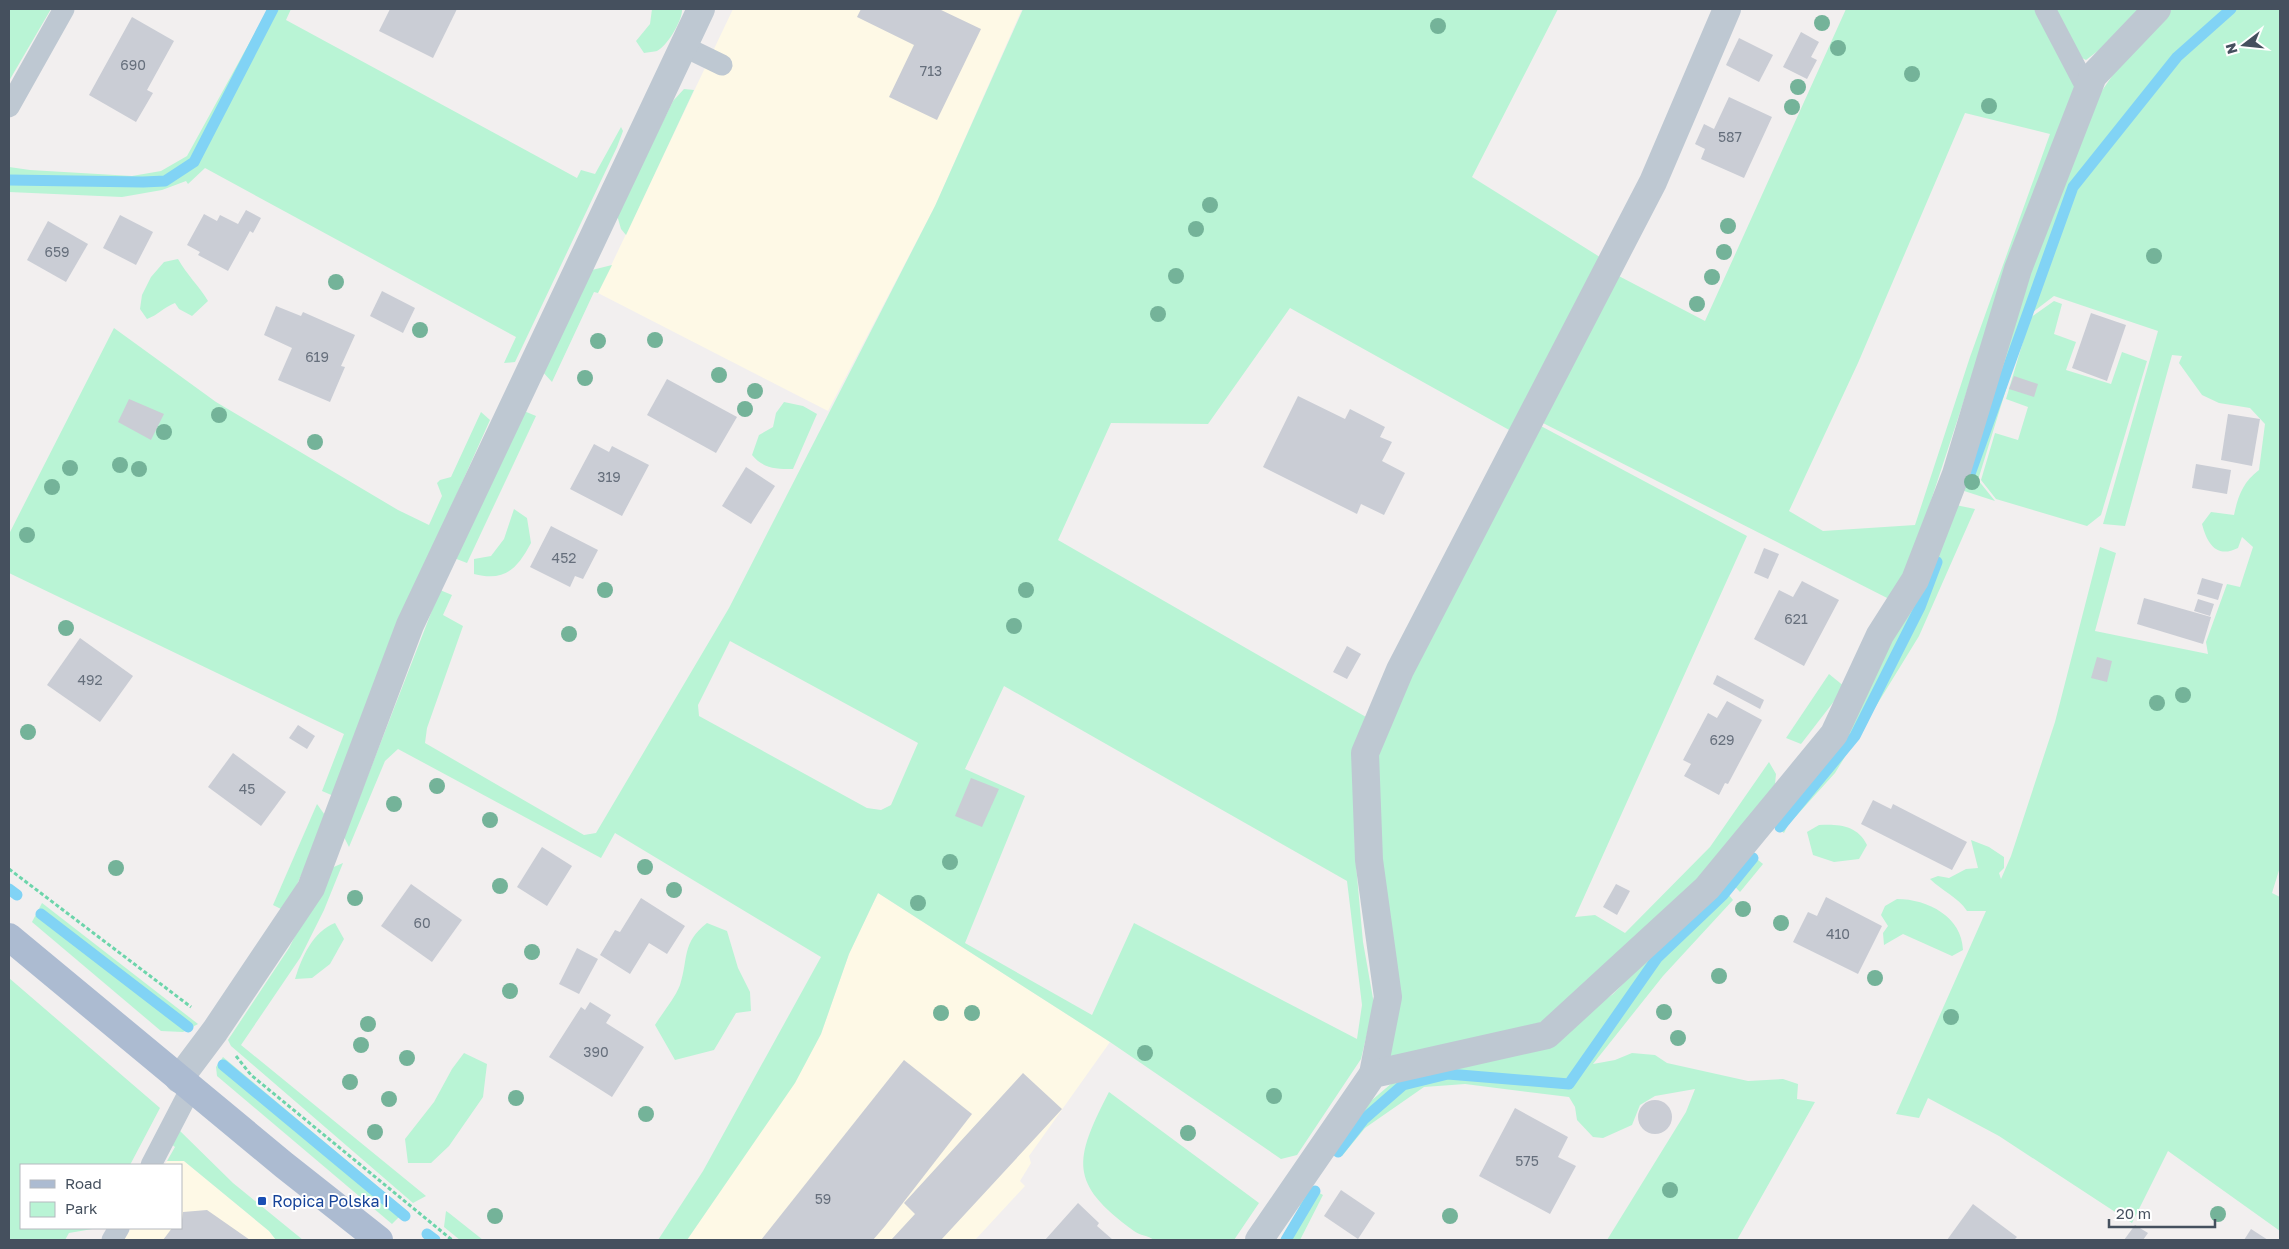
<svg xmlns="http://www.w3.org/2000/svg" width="2289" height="1249" viewBox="0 0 2289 1249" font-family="'Golos Text',sans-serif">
	<rect width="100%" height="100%" fill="#f2efef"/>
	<!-- commercial -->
	<g fill="#fef9e6">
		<polygon points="733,9 1022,9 935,206 828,411 598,293"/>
		<polygon points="878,893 1110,1042 1029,1156 1031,1163 1020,1181 1025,1186 975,1240 687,1240 795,1082 821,1034 849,954"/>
		<polygon points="167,1161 184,1161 269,1231 276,1240 124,1240 131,1228 181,1228 181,1165 164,1165"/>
	</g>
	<!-- green -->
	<g fill="#b9f4d5" fill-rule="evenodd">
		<polygon points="9,9 51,9 9,81"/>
		<polygon points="268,9 291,9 286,20 577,178 581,170 595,174 621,127 623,131 617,147 515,362 504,363 516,337 205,168 188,184 186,181 162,190 122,197 9,192 9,167 30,170 132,176 161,171 187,156"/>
		<path d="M652,9H682C683,20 667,46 657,51C654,52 648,52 644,53L636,41L650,24Z"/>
		<path d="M1023,9H1558L1472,177L1603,259L1511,431L1290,308L1208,424L1111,423L1058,540L1366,717L1353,749L1355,854L1363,942L1374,1004L1361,1059L1297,1155L1281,1159L1110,1042L878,893L849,954L821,1034L795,1083L687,1240H658L703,1171L821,957L615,833L601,858L398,749L385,761L349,847L344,837L440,590L452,595L443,615L463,626L427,728L425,743L584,835L596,833L729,608L935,206ZM730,641L918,743L891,805L881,810L867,808L699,716L698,705ZM1004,686L1347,881L1362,1005L1357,1039L1134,923L1092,1015L965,943L1025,796L965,769Z"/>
		<path d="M1846,9H2040L2076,86L1983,342L1923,525L1893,601L1539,421L1613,273L1705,321ZM1965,113L2050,134L1970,357L1915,525L1823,531L1789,511L1858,363Z"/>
		<polygon points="2054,9 2140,9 2103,47 2086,60 2072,53"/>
		<path d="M2170,9H2280V867L2272,893L2280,897V1231L2168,1151L2132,1223L1999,1136L1928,1098L1919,1118L1896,1114L1986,911H1967C1958,897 1942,891 1930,879L1938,876L1949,878L1966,869L1978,868L1971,840L1989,847L2004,857V868L1999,873L2001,879L2011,856L2055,722L2100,547L2116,553L2095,631L2208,654L2206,642L2227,584L2240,587L2253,547L2242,537L2238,548C2216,559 2207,543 2202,524L2211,512L2234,515C2238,496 2243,482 2259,470L2265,424L2250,408L2219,403L2202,395L2179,363L2182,356L2172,355L2125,526L2103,524L2158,331L2054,296L2029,315L1978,480L1995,501L1955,488L2022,269L2099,95L2119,66Z"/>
		<polygon points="684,89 694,90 626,235 621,229 617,215 673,101"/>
		<path d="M178,259C187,275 199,286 208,301L192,316L179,309L175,303C164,307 158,315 147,319L140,309L142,295L151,277L164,262Z"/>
		<polygon points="612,265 598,293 594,292 552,382 541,370 588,271"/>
		<polygon points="2054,301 2062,304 2054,334 2076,342 2066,370 2111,384 2122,352 2147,361 2101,515 2087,526 1996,499 1981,480 1995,433 2018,440 2028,407 2006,399 2030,318"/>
		<polygon points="114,328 216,402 398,510 429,525 442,496 437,483 440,480 451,477 481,412 490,420 405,610 336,797 322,791 344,734 9,573 9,534"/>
		<path d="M784,402L803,406L817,414L793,469C775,469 764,469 752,455L759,435L773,427L776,413Z"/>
		<polygon points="524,411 536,416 467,563 454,558"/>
		<polygon points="1539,425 1747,536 1575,917 1595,915 1625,933 1710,847 1769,762 1776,774 1775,784 1718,860 1566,1010 1519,1033 1380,1069 1375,770 1384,728"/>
		<polygon points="1951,504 1975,509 1919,636 1835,773 1788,825 1784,833 1769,821"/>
		<path d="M514,509L527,518L531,543C517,569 505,582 474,574V559L491,556L504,539Z"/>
		<polygon points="1829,674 1845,687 1801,744 1786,738"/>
		<polygon points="317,804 327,818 285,911 273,905"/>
		<path d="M1819,825C1839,824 1857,825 1867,845L1859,859L1834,862L1813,855L1807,832Z"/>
		<polygon points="1747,851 1763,864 1740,892 1726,877"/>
		<polygon points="343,863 324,910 300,958 241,1045 426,1196 413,1203 231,1046 228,1040 289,948 329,869"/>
		<polygon points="1720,884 1733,900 1663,976 1593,1064 1615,1060 1632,1053 1655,1055 1667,1063 1748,1081 1783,1079 1798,1084 1797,1099 1815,1102 1737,1240 1607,1240 1686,1112 1695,1089 1655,1096 1640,1105 1632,1125 1603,1138 1593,1137 1577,1120 1575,1107 1569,1097 1465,1084 1424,1087 1365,1128 1342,1156 1332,1148 1365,1106 1392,1083 1543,1043 1613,994"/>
		<path d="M1897,899C1928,899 1962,917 1963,950L1952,956L1903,934L1884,945L1883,933L1888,926L1881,915L1885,906Z"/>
		<polygon points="42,903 198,1024 183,1032 161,1031 32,922"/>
		<path d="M335,923L344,939L330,964L312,978L295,979C302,956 313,932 335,923Z"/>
		<path d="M707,923L727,931L738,968L750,992L751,1011L736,1013L714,1050L675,1060L655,1025C663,1012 675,998 680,985C689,957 681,944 707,923Z"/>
		<polygon points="9,978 160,1108 130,1165 21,1165 21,1228 98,1228 69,1233 65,1240 9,1240"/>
		<polygon points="464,1053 487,1064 483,1097 449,1146 431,1163 408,1163 405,1139 434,1102 452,1069"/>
		<polygon points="223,1057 406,1210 392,1224 217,1076 216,1067"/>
		<path d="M1109,1092L1259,1203L1234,1240H1154C1148,1235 1140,1236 1134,1231C1068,1183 1074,1160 1109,1092Z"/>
		<polygon points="178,1129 233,1183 303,1240 276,1240 269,1231 184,1161 167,1161 175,1147 170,1143"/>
		<polygon points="1307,1186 1323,1195 1300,1240 1280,1240 1300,1207 1298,1201"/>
		<polygon points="446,1211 449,1213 483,1240 460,1240 444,1227"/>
	</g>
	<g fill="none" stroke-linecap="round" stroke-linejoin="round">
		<!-- stream -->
		<g stroke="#81d3f5" stroke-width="11">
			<polyline points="9,180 143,182 165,181 194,162 273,9"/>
			<polyline points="1970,474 2073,187 2177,57 2231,9"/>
			<polyline points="1780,827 1855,736 1920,607 1937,562"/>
			<polyline points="9,889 17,895"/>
			<polyline points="41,914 188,1027"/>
			<polyline points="223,1065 405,1216"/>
			<polyline points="1338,1152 1364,1119 1403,1085 1448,1074 1569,1084 1657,958 1723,895 1753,858"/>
			<polyline points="427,1234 435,1240"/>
			<polyline points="1286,1240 1315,1191"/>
		</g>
	</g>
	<!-- building -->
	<g fill="#cacdd5">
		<polygon points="390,9 457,9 433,58 379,31"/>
		<polygon points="861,9 939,9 981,29 937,120 889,97 914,45 857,17"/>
		<polygon points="132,17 174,41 147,90 153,93 136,122 89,95"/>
		<polygon points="1801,32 1819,42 1811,57 1817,60 1807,79 1783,67"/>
		<polygon points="1739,38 1773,55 1759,82 1726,65"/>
		<polygon points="1729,97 1772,117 1744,178 1701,159 1705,149 1695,144 1704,124 1714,129"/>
		<polygon points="246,210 261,218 253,233 250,231 228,271 198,255 200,252 187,245 204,214 217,221 220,215 238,224"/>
		<polygon points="120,215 153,232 136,265 103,248"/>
		<polygon points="48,221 88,244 66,282 27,260"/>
		<polygon points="382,291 415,308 403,333 370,316"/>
		<polygon points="276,306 301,316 303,312 355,335 341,366 345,367 330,402 278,380 292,348 264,335"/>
		<polygon points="2091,313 2126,325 2107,381 2072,368"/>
		<polygon points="2014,376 2038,384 2034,397 2009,389"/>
		<polygon points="667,379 737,417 716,453 647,415"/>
		<polygon points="1298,396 1345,419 1350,409 1385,427 1380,437 1392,442 1382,461 1405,473 1384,515 1361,504 1357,514 1263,467"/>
		<polygon points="129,399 164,414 151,440 118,422"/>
		<polygon points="2228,414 2260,419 2252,466 2221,460"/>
		<polygon points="594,444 609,452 612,446 649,465 622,516 570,489"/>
		<polygon points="2196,464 2231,470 2227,494 2192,488"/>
		<polygon points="746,467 775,486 751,524 722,506"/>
		<polygon points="551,526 598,550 583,579 575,576 570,587 530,567"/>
		<polygon points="1764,548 1779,554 1768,579 1754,573"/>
		<polygon points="2202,578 2223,584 2218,600 2197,594"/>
		<polygon points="1802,581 1839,600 1804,666 1754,639 1779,590 1793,597"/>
		<polygon points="2144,598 2211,617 2203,644 2137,624"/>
		<polygon points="2198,599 2214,604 2210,616 2194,611"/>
		<polygon points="80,638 133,676 100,722 47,685"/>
		<polygon points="1347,646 1361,654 1347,679 1333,672"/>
		<polygon points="2097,657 2112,661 2107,682 2091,678"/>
		<polygon points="1717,675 1764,700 1760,709 1713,684"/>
		<polygon points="1727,701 1762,720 1728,784 1725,783 1719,795 1684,776 1691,764 1683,760 1708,713 1717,718"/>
		<polygon points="298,725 315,736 307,749 289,738"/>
		<polygon points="233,753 286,792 261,826 208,787"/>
		<polygon points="971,778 999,789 982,827 955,816"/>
		<polygon points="1873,800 1891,809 1893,804 1967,842 1952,870 1861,824"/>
		<polygon points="542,847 572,866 547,906 517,887"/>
		<polygon points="411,884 462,920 432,962 381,926"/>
		<polygon points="1616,884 1630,891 1617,915 1603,907"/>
		<polygon points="1826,897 1882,926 1858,974 1793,942 1808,912 1817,916"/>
		<polygon points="641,898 685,926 667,954 649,943 630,974 600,955 615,930 620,932"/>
		<polygon points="577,948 598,959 579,994 559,984"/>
		<polygon points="590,1002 611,1015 606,1023 644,1047 612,1097 549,1057 581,1007 585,1010"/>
		<polygon points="904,1060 972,1114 885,1226 873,1240 761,1240"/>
		<polygon points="1023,1073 1062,1109 941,1240 891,1240 915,1214 904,1203"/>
		<circle cx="1655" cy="1117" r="17"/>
		<polygon points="1515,1108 1568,1137 1558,1157 1576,1166 1550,1214 1479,1176"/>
		<polygon points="1341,1190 1375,1213 1358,1239 1324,1216"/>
		<polygon points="1078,1203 1099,1223 1097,1226 1113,1240 1045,1240"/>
		<polygon points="1973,1204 2017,1237 2014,1240 1947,1240"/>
		<polygon points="207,1210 250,1240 163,1240 172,1228 181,1228 183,1212"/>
		<polygon points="2135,1225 2148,1233 2143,1240 2124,1240"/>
		<polygon points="2251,1229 2268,1240 2244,1240"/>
	</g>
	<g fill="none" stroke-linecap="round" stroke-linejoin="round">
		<!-- path -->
		<g stroke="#6dd5ab" stroke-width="3" stroke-dasharray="4 2.5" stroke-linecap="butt">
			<polyline points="9,869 191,1007"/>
			<polyline points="236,1056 251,1075 452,1240"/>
		</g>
		<!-- lane -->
		<g stroke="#bec8d2" stroke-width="21">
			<polyline points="2045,9 2087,89"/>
			<polyline points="683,46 722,65"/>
			<polyline points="9,107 64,9"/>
			<polyline points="151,1165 191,1088"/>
			<polyline points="112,1240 119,1228"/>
		</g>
		<!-- street -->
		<g stroke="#bec8d2" stroke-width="28">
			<polyline points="1373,1074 1388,997 1369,860 1365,753 1400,670 1653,182 1727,9"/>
			<polyline points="179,1079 215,1031 311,888 410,625 701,9"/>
			<polyline points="1259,1240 1373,1074 1547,1035 1707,888 1834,734 1880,635 1915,580 1956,474 2018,269 2093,76 2157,9"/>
		</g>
		<!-- primary -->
		<polyline stroke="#acbbd1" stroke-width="28" points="9,937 284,1165 379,1240"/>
	</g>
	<!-- trees -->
	<g fill="#74b399">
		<circle cx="1822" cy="23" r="8"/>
		<circle cx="1438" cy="26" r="8"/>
		<circle cx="1838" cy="48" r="8"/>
		<circle cx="1912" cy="74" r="8"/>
		<circle cx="1798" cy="87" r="8"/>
		<circle cx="1989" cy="106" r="8"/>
		<circle cx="1792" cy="107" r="8"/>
		<circle cx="1210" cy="205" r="8"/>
		<circle cx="1728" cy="226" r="8"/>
		<circle cx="1196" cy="229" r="8"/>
		<circle cx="1724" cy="252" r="8"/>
		<circle cx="2154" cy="256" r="8"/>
		<circle cx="1176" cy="276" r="8"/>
		<circle cx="1712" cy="277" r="8"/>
		<circle cx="336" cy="282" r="8"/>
		<circle cx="1697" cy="304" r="8"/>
		<circle cx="1158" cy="314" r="8"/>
		<circle cx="420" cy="330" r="8"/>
		<circle cx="655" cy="340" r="8"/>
		<circle cx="598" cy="341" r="8"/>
		<circle cx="719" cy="375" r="8"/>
		<circle cx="585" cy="378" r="8"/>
		<circle cx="755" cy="391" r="8"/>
		<circle cx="745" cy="409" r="8"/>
		<circle cx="219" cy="415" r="8"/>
		<circle cx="164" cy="432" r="8"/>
		<circle cx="315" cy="442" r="8"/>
		<circle cx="120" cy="465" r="8"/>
		<circle cx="70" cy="468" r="8"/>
		<circle cx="139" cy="469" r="8"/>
		<circle cx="1972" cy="482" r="8"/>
		<circle cx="52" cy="487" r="8"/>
		<circle cx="27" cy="535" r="8"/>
		<circle cx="605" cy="590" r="8"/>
		<circle cx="1026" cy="590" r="8"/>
		<circle cx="1014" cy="626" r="8"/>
		<circle cx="66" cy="628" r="8"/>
		<circle cx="569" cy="634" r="8"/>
		<circle cx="2183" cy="695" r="8"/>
		<circle cx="2157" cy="703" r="8"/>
		<circle cx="28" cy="732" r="8"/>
		<circle cx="437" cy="786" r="8"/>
		<circle cx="394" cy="804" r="8"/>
		<circle cx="490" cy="820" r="8"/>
		<circle cx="950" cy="862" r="8"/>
		<circle cx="645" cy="867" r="8"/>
		<circle cx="116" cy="868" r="8"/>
		<circle cx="500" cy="886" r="8"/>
		<circle cx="674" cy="890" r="8"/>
		<circle cx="355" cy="898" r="8"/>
		<circle cx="918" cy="903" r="8"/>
		<circle cx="1743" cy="909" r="8"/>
		<circle cx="1781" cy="923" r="8"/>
		<circle cx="532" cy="952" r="8"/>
		<circle cx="1719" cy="976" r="8"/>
		<circle cx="1875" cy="978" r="8"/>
		<circle cx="510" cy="991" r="8"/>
		<circle cx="1664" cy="1012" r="8"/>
		<circle cx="941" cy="1013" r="8"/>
		<circle cx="972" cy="1013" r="8"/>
		<circle cx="1951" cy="1017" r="8"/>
		<circle cx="368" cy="1024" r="8"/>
		<circle cx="1678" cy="1038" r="8"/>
		<circle cx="361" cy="1045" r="8"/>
		<circle cx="1145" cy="1053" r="8"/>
		<circle cx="407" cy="1058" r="8"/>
		<circle cx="350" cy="1082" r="8"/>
		<circle cx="1274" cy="1096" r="8"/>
		<circle cx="516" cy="1098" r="8"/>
		<circle cx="389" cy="1099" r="8"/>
		<circle cx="646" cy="1114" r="8"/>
		<circle cx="375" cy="1132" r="8"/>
		<circle cx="1188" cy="1133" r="8"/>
		<circle cx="1670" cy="1190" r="8"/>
		<circle cx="2218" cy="1214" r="8"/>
		<circle cx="495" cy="1216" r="8"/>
		<circle cx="1450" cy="1216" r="8"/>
	</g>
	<!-- markers -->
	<rect fill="#1a4fb4" stroke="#fff" stroke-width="2" x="257" y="1196" width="10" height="10" rx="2.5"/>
	<g text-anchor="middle" stroke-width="4" stroke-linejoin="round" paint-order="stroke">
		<!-- number labels -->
		<g font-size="14" fill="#666f7c">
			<text x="133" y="70">690</text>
			<text x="931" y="76">713</text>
			<text x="1730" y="142">587</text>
			<text x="57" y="257">659</text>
			<text x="317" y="362">619</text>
			<text x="609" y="482">319</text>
			<text x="564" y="563">452</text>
			<text x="1796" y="624">621</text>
			<text x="90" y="685">492</text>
			<text x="1722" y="745">629</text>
			<text x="247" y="794">45</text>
			<text x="422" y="928">60</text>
			<text x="1838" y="939">410</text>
			<text x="596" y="1057">390</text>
			<text x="1527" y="1166">575</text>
			<text x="823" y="1204">59</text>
		</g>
		<!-- transit labels -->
		<g font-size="16" fill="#164399" stroke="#fff" text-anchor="start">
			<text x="272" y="1207">Ropica Polska I</text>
		</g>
	</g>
	<!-- border -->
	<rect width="2289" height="1249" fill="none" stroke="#45505e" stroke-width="20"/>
	<!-- legend -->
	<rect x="20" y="1164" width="162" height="65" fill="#ffffff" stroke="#b5b9bf"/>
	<rect x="30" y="1180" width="25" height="8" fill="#acbbd1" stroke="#b5b9bf"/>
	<text x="65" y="1189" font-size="15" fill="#45505e">Road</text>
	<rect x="30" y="1202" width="25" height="15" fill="#b9f4d5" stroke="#b5b9bf"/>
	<text x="65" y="1214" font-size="15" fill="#45505e">Park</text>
	<!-- north arrow -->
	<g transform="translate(2244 45) rotate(254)" stroke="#ffffff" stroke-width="4" paint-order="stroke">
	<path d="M0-4L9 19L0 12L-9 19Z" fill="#45505e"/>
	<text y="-8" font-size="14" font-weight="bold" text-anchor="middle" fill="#45505e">N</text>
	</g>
	<!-- scale -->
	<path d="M2109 1219v8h106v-8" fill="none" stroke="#45505e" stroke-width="2.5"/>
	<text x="2116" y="1219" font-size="15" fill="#45505e" stroke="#ffffff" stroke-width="4" paint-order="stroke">20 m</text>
</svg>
